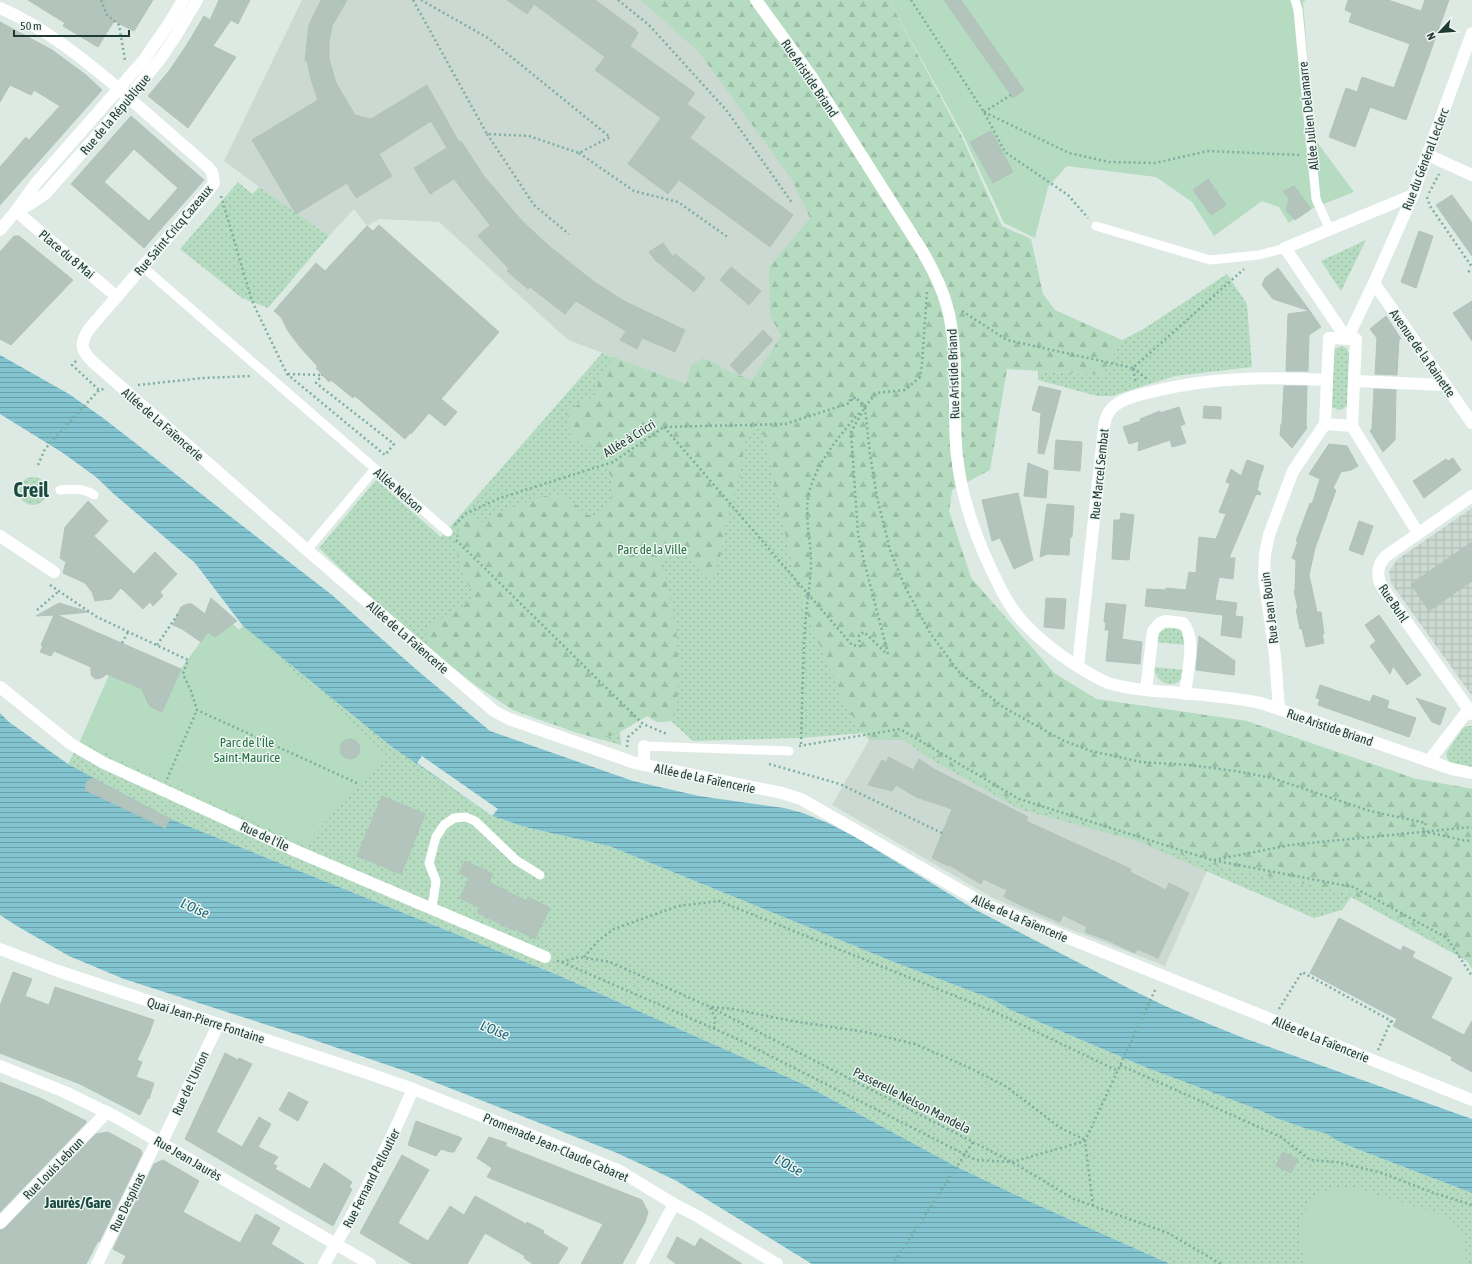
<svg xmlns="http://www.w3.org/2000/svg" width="1472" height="1264" viewBox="0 0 1472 1264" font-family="'Asap Condensed',sans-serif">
	<defs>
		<pattern id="industrial-grid" width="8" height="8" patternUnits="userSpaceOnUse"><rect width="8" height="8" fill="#ccd9d3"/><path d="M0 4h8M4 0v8" fill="none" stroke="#afbbb6"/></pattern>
		<pattern id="grass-dots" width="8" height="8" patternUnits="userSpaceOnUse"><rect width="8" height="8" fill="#b5dcc0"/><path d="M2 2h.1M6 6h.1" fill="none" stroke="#9bbea5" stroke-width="1.8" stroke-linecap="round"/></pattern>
		<pattern id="forest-firs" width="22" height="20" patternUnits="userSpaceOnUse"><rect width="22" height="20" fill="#b5dcc0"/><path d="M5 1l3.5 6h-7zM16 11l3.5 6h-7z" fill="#9bbea5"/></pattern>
		<pattern id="water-rules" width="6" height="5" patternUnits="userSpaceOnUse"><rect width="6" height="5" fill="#83c4d1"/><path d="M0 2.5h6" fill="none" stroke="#6ba0aa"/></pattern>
	</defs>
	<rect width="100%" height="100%" fill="#ddeae4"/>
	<!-- built -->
	<g fill="#ccd9d3">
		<polygon points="302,0 735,0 881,214 770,415 568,340 439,222 379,219 367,226 354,209 329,236 296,214 224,161"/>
		<polygon points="869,740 904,740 1210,864 1165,966 1036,916 993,898 832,805"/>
	</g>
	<!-- industrial -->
	<polygon fill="url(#industrial-grid)" points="1472,508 1472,696 1391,583 1389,571 1398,559"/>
	<!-- grass -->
	<g fill="url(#grass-dots)">
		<polygon points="238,182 252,194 259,187 329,236 268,308 242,298 180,249"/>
		<polygon points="1366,240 1341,291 1321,261"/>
		<polygon points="1227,274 1247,304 1252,367 1175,376 1112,396 1097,396 1038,380 1038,371 1102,375 1122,340 1142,330"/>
		<polygon points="1342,346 1346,348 1349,353 1347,405 1343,409 1339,410 1332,407 1334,349"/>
		<polygon points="602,353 770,415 952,490 949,511 971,578 1054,673 1096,699 1246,721 1416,779 1472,789 1467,961 1351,897 1342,910 1314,918 1137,841 1019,809 927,757 904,740 869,740 864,733 801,738 693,741 671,721 657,722 647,716 620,732 621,745 575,732 513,710 474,684 388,615 319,548 376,480 441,537"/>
		<circle cx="33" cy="491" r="14"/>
		<polygon points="221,614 239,630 243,626 392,747 492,816 529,828 609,846 894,962 992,999 1011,1010 1145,1067 1259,1110 1276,1118 1307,1129 1325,1133 1338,1141 1357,1149 1472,1193 1472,1264 1170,1264 1033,1203 955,1166 805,1085 560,976 168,818 68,764 80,741 144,690 146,698 149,700 147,705 162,712 181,669 208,632 215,637 219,634"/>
		<path d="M1169,628H1175L1183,631L1187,645L1155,642C1157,634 1161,630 1169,628Z"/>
		<path d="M1153,667L1185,670C1180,691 1158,688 1153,667Z"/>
		<polygon points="1466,726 1472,726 1472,768 1453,764 1448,761 1446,753 1463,728"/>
	</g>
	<!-- forest -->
	<path fill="url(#forest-firs)" d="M641,0H889L961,135L1002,226L1031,239L1043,294L1055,310L1122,340L1102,375L1007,369L990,470L952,490L949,511L971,578L1054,673L1096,699L1246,721L1416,779L1472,789V969L1467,961L1444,941L1352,894L1210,864L1019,804L904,740H869L844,704L798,592L760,418L745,443L740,475L727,516L721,553L713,581L703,576L691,558L677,552L663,563L676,629L679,668L677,709L671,721L657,722L647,716L603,740L575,732L513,710L474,684L428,648L426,632L439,620L457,610L471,600V590L461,571L457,554L455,539L465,514L482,522C507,508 528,500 556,493L578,506L587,515H599L612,501L613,481L599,450L571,438L567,411L594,396L602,372L614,357L686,384L691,365L703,358L715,363L728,371L752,380L781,336L770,315L769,267L810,218L791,178L698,51Z"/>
	<!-- garden -->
	<g fill="#b5dcc0">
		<polygon points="889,0 1306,0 1303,2 1314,138 1354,192 1311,209 1289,223 1279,207 1262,201 1214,236 1192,202 1156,177 1067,166 1048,187 1035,238 1004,223 963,135"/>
		<polygon points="221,614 239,630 243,626 386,754 305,845 80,741 109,675 144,690 146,698 149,700 147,705 162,712 181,669 208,632 215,637 219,634"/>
		<path d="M1348,1187L1362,1190L1449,1217L1459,1229L1465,1244L1466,1259L1465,1264H1309C1291,1238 1300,1199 1332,1189C1337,1188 1343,1188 1348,1187Z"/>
	</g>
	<!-- water -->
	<g fill="url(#water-rules)">
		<polygon points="0,355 69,394 103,418 332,595 418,671 490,731 633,781 699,796 784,808 803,813 828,823 857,838 974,909 1130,989 1165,1006 1241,1037 1472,1119 1472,1193 1357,1149 1338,1141 1325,1133 1307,1129 1276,1118 1259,1110 1145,1067 1011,1010 992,999 894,962 609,846 529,828 492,816 392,747 243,626 195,563 115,495 96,477 63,453 0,414"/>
		<polygon points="0,713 9,722 68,764 168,818 560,976 805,1085 955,1166 1033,1203 1170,1264 812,1264 675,1180 617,1153 411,1073 311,1039 124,979 69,956 17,926 0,915"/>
	</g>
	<!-- pier -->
	<polygon fill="#ddeae4" points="422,756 498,809 492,816 417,763"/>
	<!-- building -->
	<g fill="#b3c4bd" stroke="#b0c3bc" fill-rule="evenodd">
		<polygon points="28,0 153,0 134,31 114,21 98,47 63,26 65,23"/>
		<polygon points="219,0 250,0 238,24 231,20 213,46 236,57 188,128 148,96 169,71 186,46 204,16 210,20"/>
		<polygon points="321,0 347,0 332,26 329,41 329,59 336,83 355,115 371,119 427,85 459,142 461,141 483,175 522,221 549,246 593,281 624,301 647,312 685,330 675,352 642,338 637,349 620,340 626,331 576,301 565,314 530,287 528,289 507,271 509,269 478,236 490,225 454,179 430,194 414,168 447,148 431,121 379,154 392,176 356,198 347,183 296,214 252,140 318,100 311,79 307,61 305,61 309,25"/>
		<polygon points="507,0 595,0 636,30 636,31 638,33 630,46 695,93 687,104 705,117 690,138 793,215 770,247 679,180 668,194 628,164 661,118 595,70 605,57 534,4 527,14"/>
		<polygon points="944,0 961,0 1024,90 1013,98"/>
		<polygon points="1348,0 1388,0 1421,11 1425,0 1449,0 1406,120 1370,107 1355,147 1329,137 1346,88 1357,92 1362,77 1394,88 1410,44 1349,22 1352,13 1345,10"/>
		<polygon points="0,22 52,50 86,75 102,90 0,205 0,167 26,137 29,140 60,106 34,90 31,95 10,85 0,102"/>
		<path d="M131,116L204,180L144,248L71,184ZM134,149L178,188L149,221L104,182Z"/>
		<polygon points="991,131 1013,172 993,183 970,142"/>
		<polygon points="1208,179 1226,205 1211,215 1193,190"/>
		<polygon points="1294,186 1311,209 1295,220 1286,210 1289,199 1283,191"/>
		<polygon points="1452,195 1472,223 1472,256 1436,205"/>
		<polygon points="379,225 499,332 441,399 457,412 445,426 429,413 411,434 410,433 405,439 355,396 353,398 331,380 329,382 316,368 318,367 300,347 288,331 281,317 274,311 316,263 325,271 367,226 373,231"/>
		<polygon points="1419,231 1433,236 1416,288 1401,282"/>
		<polygon points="14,236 19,236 73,280 11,345 0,339 0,252"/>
		<polygon points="663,243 673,257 675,254 705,278 694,292 655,260 649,252"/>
		<polygon points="731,267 761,291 749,305 720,280"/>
		<polygon points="1278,268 1310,311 1273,299 1262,285 1265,278"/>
		<polygon points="1472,301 1472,341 1453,313"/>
		<polygon points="1310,311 1321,327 1309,335 1308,371 1286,371 1288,314"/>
		<polygon points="1386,316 1401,339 1399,339 1397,375 1375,374 1377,338 1370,329"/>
		<polygon points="763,330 773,340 740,375 730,365"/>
		<polygon points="1039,386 1061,391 1044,454 1038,453 1041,413 1032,410"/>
		<polygon points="1284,386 1307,386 1306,425 1307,428 1292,448 1280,435 1281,424 1282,424"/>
		<polygon points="1374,389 1396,390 1395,440 1383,452 1370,431 1372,429"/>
		<polygon points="1204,406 1221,407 1221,419 1203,418"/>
		<polygon points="1179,407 1185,424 1180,426 1186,443 1172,447 1170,440 1138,451 1139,441 1129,444 1123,427 1141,421 1140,419 1160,411 1160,413"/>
		<polygon points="1056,440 1082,442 1080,471 1054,469"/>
		<polygon points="1329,444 1347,446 1358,466 1351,470 1341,472 1333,488 1336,490 1315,548 1309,575 1317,612 1321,612 1324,634 1322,634 1324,643 1306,647 1302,629 1300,629 1296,609 1298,609 1294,591 1295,591 1296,560 1292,558 1298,541 1296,541 1310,503 1312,504 1320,479 1309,474"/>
		<polygon points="1453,458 1461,470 1424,498 1413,481 1446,459 1448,461"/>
		<polygon points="1247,460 1264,466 1258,483 1259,484 1257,490 1261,493 1260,495 1256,494 1229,558 1235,558 1233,579 1219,577 1215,600 1237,603 1235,616 1243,617 1241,638 1221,635 1223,615 1145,606 1147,589 1166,590 1166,588 1186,590 1189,572 1196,573 1199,537 1216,539 1226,514 1219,512 1230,484 1226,482 1231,469 1241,476"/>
		<polygon points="1028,463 1048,471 1046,498 1024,496"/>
		<polygon points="1018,493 1033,560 1014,569 1000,538 992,541 982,500"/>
		<polygon points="88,501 108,521 94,536 134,574 155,552 177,574 160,592 163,596 153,606 150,602 143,609 121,588 111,599 95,601 92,592 85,583 63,573 66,562 60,558 65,527"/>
		<polygon points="1047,504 1074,506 1072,537 1070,537 1069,555 1048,554 1040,557"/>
		<polygon points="1121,513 1134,515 1129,560 1112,559 1114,520 1120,520"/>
		<polygon points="1359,521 1373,526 1363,555 1349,550"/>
		<polygon points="1472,542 1472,581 1429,611 1411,584"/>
		<polygon points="211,598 237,621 215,637 208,632 201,642 182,629 173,625 181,607 187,604 192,604 205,614"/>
		<polygon points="1046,598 1066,599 1064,629 1044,627"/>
		<polygon points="59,603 89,612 57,615 181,669 162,712 149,706 142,689 107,674 101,678 95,679 91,675 91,667 54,651 51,656 40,652 43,646 41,645 54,615 36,616"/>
		<polygon points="1106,603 1126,605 1122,639 1142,642 1140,664 1106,661 1109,630 1105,630 1106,622 1104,622"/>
		<polygon points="1379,615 1421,675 1407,685 1393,666 1390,674 1370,646 1376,641 1365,625"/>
		<polygon points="1199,636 1235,661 1234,675 1196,670"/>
		<polygon points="1320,685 1370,702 1373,695 1389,701 1387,708 1416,718 1409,737 1318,705 1320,699 1316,698"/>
		<polygon points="1416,698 1446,708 1440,725 1432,722"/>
		<circle cx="350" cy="749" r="10"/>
		<polygon points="889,757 913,770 919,759 934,769 1028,817 1026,821 1131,869 1130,872 1166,890 1169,883 1189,893 1158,958 1137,949 1135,953 1107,940 1085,932 1087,927 1063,915 1060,922 1029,909 1004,897 1007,890 983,879 981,884 949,865 948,866 932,858 952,809 916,797 896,785 892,791 868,785 882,760 886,762"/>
		<polygon points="92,778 170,819 165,828 85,790 86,783"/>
		<polygon points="382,796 425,814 401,874 357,856"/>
		<polygon points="465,861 493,874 489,882 526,901 528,897 550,908 535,939 513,928 512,930 478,913 480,908 460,898 469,878 459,873"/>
		<polygon points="1339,918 1401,951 1403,946 1415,952 1412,957 1452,978 1431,1018 1464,1035 1472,1021 1472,1072 1451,1060 1452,1057 1393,1026 1397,1019 1310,973"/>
		<polygon points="13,972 32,979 25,996 49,1005 55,987 154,1020 149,1034 137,1060 142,1062 136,1077 154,1083 149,1099 148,1098 140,1115 80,1084 0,1053 0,1006"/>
		<polygon points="225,1053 238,1060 239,1058 252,1064 216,1132 242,1147 259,1117 271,1124 258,1147 278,1157 273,1164 277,1166 275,1169 310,1189 324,1163 352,1182 349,1187 352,1189 333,1226 185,1139"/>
		<polygon points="0,1082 40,1098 86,1121 86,1123 0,1212"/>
		<polygon points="289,1092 308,1102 298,1121 279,1110"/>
		<polygon points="416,1121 462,1138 454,1152 450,1152 441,1149 436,1156 408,1145"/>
		<polygon points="108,1132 141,1150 142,1154 99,1242 98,1241 86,1264 0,1264 0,1230 5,1228 96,1134"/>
		<polygon points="489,1137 507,1143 505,1146 642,1200 648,1212 645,1222 622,1264 581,1264 603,1224 487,1177 492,1168 477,1158"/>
		<polygon points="1283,1152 1298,1159 1291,1173 1276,1166"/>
		<polygon points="402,1155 429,1170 398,1223 428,1241 450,1206 464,1215 475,1196 526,1224 527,1222 544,1231 543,1233 568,1248 558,1264 533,1264 524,1258 525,1256 485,1233 467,1264 412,1264 360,1233"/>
		<polygon points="163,1160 199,1181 183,1212 240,1243 256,1214 280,1228 271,1244 304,1264 122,1264 126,1256 113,1249 154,1164"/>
		<polygon points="677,1237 695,1247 700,1238 742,1264 676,1264 667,1257"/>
	</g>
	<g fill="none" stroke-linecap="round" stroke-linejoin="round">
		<!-- path -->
		<g stroke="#7daea0" stroke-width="2.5" stroke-dasharray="2 3" stroke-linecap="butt">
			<polyline points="101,0 107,15 119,25 125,60 123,62"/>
			<polyline points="413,0 487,134 529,136 579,153 610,137 488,38 421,0"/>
			<polyline points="618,0 649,25 727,111 793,204"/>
			<polyline points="911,0 984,112 1005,152 1068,195 1088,218"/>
			<polyline points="984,112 1069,153 1109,162 1155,163 1208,151 1300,155"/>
			<polyline points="984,112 1011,95"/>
			<polyline points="487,134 534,205 569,234"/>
			<polyline points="579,153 634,191 678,202 729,238"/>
			<polyline points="1429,193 1439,174"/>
			<polyline points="221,196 252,301 287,374 385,455 394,444 316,383 322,375"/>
			<polyline points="1427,197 1430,206 1472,267"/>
			<polyline points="1468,272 1472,269"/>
			<polyline points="962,311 1007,340 1133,368 1244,269"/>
			<polyline points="76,361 72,365 99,390"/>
			<polyline points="1133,368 1147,379"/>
			<polyline points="1133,369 1136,383"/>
			<polyline points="288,374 322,375"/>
			<polyline points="138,385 203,378 251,376"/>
			<polyline points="865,407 876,393 905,390 920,377 922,364 927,291"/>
			<polyline points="664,427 852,645 860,646 859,635 864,632 887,654"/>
			<polyline points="665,427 785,424 850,403 850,398 853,401 855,397 865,407"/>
			<polyline points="38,465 45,449 99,390 104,389"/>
			<polyline points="455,525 465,514 500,498 613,462 664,427"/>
			<polyline points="456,540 643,724 667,734"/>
			<polyline points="50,585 97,617 188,660 183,674 191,691 197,710 359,784"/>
			<polyline points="37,610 59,591"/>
			<polyline points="122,643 128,632"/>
			<polyline points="157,645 178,614"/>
			<polyline points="888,654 864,561 858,534 851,432 865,407 870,455 877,497 890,550 905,587 930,633 959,672 1003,707 1062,740 1091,751 1141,762 1189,765 1235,771 1272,778 1370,811 1426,823 1422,831 1462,840 1472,841"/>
			<path d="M801,744C802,705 803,665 805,626C806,605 811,583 811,562C811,538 803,513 810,489C819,459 841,434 861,411"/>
			<polyline points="799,746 900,729 1019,799 1212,860 1353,887 1447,938 1472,976"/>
			<polyline points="627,747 628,737 643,724"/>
			<polyline points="769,764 840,784 942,833"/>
			<polyline points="167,779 197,710"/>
			<polyline points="1214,860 1290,845 1472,827"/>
			<polyline points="584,957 599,940 614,929 678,906 719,901 995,1012 1118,1071"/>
			<polyline points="557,961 562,962 579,957 610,962 710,1007 973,1142 893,1264"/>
			<polyline points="562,962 733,1037 976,1160 1012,1162 1085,1141"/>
			<polyline points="712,1007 733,1009 792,1021 865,1032 915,1044 970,1068 1007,1087 1059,1127 1085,1140"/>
			<polyline points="710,1008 715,1017 714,1029"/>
			<polyline points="1279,1009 1302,972 1395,1023"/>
			<polyline points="1378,1050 1391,1021"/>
			<polyline points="1120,1065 1281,1137 1310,1160 1337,1162 1382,1173 1431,1192 1472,1205"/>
			<polyline points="973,1142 1012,1162 1074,1199 1168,1233 1221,1264"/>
			<polyline points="1093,1206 1085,1141 1156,988"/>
		</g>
		<!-- lane -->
		<g stroke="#fff" stroke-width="9">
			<polyline points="1295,0 1298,10 1316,199 1330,230"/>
			<polyline points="1096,226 1210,260 1259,255 1285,248"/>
			<polyline points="143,267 448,532"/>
			<path d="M60,490C73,489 83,488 94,495"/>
			<polyline points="307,550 375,469"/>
			<polyline points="644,746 789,751"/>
			<polyline points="432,908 436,881 429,863 436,837 444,825 454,818 466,817 475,821 516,860 540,875"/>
		</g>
		<!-- street -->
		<g stroke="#fff" stroke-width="12">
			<path d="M756,0L811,76L921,249C935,273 947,297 951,325C959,368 952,413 957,456C961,496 974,533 991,569C1000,588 1009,607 1023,622C1038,638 1055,652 1074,664C1085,671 1096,678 1108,683C1128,689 1149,691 1170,692C1200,695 1232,697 1261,703L1429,761L1452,769L1472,773"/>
			<path d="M129,98L208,167L212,172L214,183L207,192L89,329C79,344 81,351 94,363L307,550L494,711L509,719L635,763L782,793L801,799L986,905L1472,1100"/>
			<polyline points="1428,155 1472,175"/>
			<polyline points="1413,195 1285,248 1347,339 1374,283 1413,195 1417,183 1472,33"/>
			<polyline points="16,211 117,297"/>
			<polyline points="1374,283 1472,423"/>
			<polygon points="1329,338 1356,339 1352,426 1325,424"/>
			<polyline points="1354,381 1445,385"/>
			<polyline points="1352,426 1418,533"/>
			<path d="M1472,496L1386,556C1377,565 1376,576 1382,587L1472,714"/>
			<polyline points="0,536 54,572"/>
			<path d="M1078,666L1104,427C1105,419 1107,413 1112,408C1122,398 1139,395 1151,392C1209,377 1268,376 1327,380"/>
			<polyline points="0,687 71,744 104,763 296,851 545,957"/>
			<path d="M1146,690L1153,631L1160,623L1165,621L1183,623C1197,638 1187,673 1185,694"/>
			<polyline points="1279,709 1275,656 1264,576 1265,554 1269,535 1293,471 1325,424"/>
			<polyline points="1429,761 1469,709"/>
			<polyline points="644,765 644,746"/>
			<polyline points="162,1142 218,1025"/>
			<polyline points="674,1204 697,1216 777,1264"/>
			<polyline points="0,1223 107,1112"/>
			<polyline points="97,1264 157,1140"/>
			<path d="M324,1264C358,1208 387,1149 413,1089"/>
		</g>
		<!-- secondary -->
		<g stroke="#fff" stroke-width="12">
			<path d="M0,8C46,28 86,61 124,93"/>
			<polyline points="17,211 30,204 45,194 109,122 161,58 175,37 197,0"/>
			<polyline points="0,230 16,211 36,183 144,60 170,22 183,0"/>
			<polyline points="0,949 58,971 367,1073 413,1089 576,1153 620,1171 674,1204 642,1264"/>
			<polyline points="0,1066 65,1092 118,1118 370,1264"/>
		</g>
	</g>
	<g text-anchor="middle" stroke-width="3" stroke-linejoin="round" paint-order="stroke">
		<!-- street labels -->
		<g font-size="13" fill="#1f3933" stroke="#eef6f2">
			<text transform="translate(810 78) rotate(56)" y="5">Rue Aristide Briand</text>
			<text transform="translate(115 114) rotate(-50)" y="5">Rue de la République</text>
			<text transform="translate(1308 116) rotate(-96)" y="5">Allée Julien Delamarre</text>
			<text transform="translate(1425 159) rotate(-69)" y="5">Rue du Général Leclerc</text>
			<text transform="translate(173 230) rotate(-50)" y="5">Rue Saint-Cricq Cazeaux</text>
			<text transform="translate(67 254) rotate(40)" y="5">Place du 8 Mai</text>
			<text transform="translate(1423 353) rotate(55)" y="5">Avenue de la Rainette</text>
			<text transform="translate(953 374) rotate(-92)" y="5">Rue Aristide Briand</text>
			<text transform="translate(163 424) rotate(41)" y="5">Allée de La Faïencerie</text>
			<text transform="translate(629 438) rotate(-32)" y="5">Allée à Cricri</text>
			<text transform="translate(1099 474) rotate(-84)" y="5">Rue Marcel Sembat</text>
			<text transform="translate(399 490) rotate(41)" y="5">Allée Nelson</text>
			<text transform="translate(1394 603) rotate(56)" y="5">Rue Buhl</text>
			<text transform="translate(1269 608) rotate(-97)" y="5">Rue Jean Bouin</text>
			<text transform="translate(408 637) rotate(41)" y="5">Allée de La Faïencerie</text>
			<text transform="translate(1330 727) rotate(19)" y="5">Rue Aristide Briand</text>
			<text transform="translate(705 778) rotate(12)" y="5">Allée de La Faïencerie</text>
			<text transform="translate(265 836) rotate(25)" y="5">Rue de l'Île</text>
			<text transform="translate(1020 918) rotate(23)" y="5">Allée de La Faïencerie</text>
			<text transform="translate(206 1020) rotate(18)" y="5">Quai Jean-Pierre Fontaine</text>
			<text transform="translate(1321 1039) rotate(22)" y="5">Allée de La Faïencerie</text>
			<text transform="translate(190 1083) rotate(-65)" y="5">Rue de l'Union</text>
			<text transform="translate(912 1100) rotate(27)" y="5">Passerelle Nelson Mandela</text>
			<text transform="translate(556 1147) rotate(23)" y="5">Promenade Jean-Claude Cabaret</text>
			<text transform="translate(188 1158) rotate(30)" y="5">Rue Jean Jaurès</text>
			<text transform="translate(53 1168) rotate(-46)" y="5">Rue Louis Lebrun</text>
			<text transform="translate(371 1178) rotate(-63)" y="5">Rue Fernand Pelloutier</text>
			<text transform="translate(127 1202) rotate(-64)" y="5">Rue Despinas</text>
		</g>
		<!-- park labels -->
		<g font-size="13" fill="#297046" stroke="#eef6f2">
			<text x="652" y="554">Parc de la Ville</text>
			<text x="247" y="747">Parc de l'Île<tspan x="247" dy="15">Saint-Maurice</tspan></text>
		</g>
		<!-- water labels -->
		<g font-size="14" font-style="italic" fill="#196475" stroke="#eef6f2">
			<text transform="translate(195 908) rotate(24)" y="5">L'Oise</text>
			<text transform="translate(495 1030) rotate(22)" y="5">L'Oise</text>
			<text transform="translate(789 1165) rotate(29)" y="5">L'Oise</text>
		</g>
		<!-- quarter labels -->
		<g font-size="15" font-weight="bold" fill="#1b4b40" stroke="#eef6f2">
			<text x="78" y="1208">Jaurès/Gare</text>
		</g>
		<!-- town labels -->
		<g font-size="21" font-weight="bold" fill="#1b4b40" stroke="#eef6f2">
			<text x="31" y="497">Creil</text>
		</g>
	</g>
	<!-- north arrow -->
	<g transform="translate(1440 32) rotate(244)" stroke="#eef6f2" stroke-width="3" paint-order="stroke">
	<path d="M0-3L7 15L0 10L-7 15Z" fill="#1f3933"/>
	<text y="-6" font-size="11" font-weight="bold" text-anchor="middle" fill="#1f3933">N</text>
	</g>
	<!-- scale -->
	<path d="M14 30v6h115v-6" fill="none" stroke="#1f3933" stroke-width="2"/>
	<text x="20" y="30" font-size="12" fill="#1f3933" stroke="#eef6f2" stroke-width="3" paint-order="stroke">50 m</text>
</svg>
